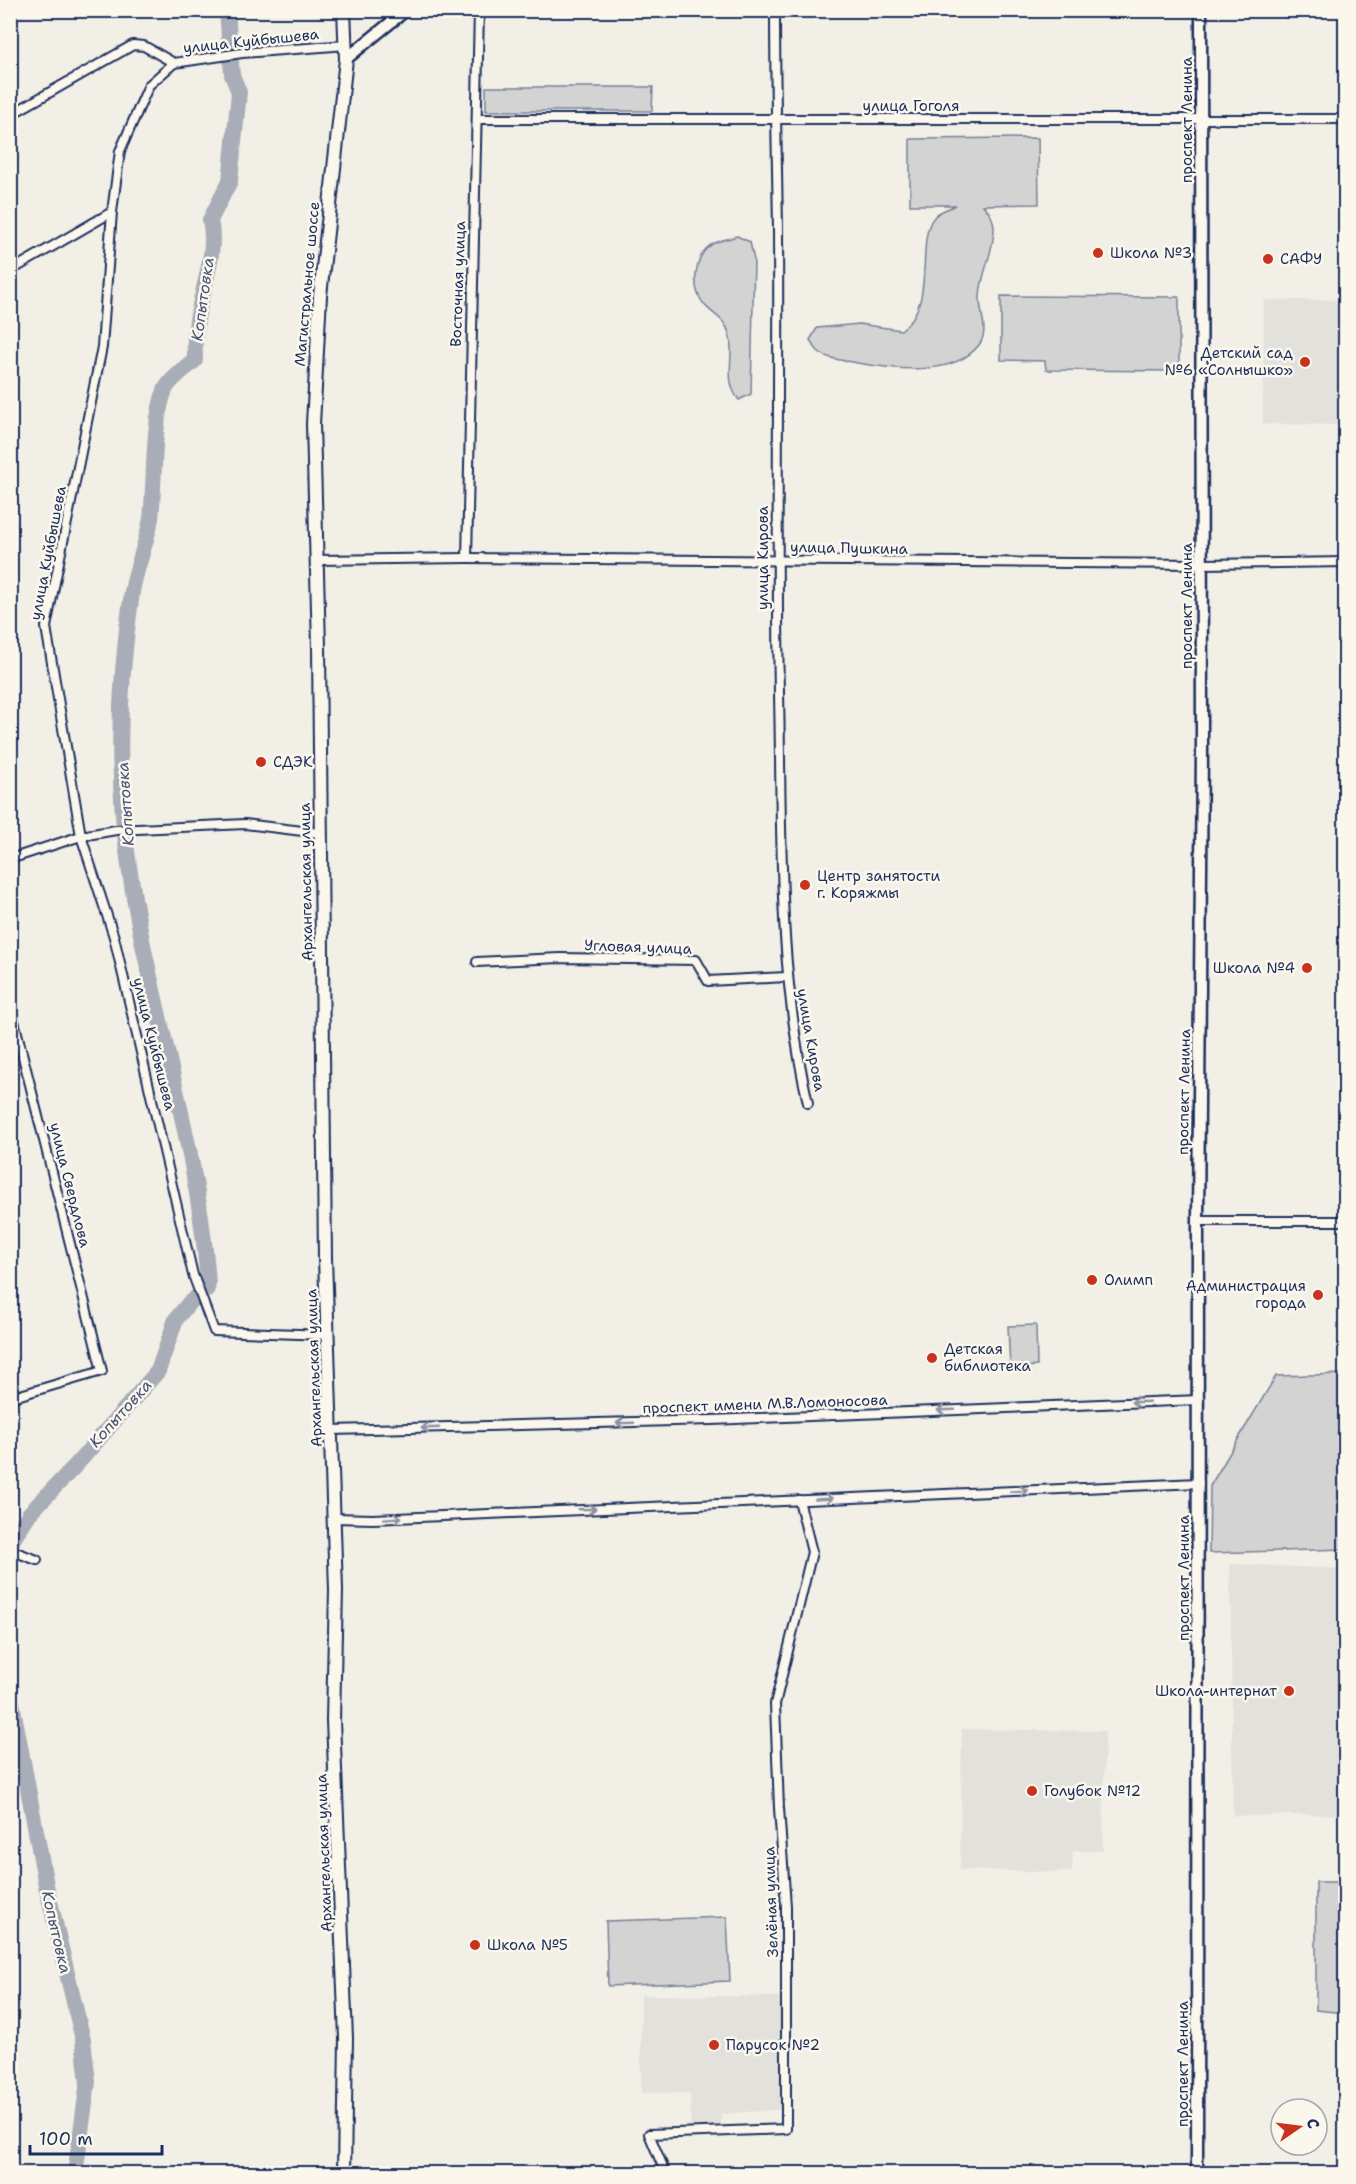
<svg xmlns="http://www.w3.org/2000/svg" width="1356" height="2184" viewBox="0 0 1356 2184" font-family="'Shantell Sans',sans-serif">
	<rect width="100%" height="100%" fill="#f2efe6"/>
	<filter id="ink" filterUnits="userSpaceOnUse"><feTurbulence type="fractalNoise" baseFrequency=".0167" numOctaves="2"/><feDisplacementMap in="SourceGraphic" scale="12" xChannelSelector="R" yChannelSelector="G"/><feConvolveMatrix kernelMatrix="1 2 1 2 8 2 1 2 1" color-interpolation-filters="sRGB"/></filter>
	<g filter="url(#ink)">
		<!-- built -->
		<g fill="#e2e1dc">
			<polygon points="1264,300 1345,300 1345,425 1263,424"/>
			<polygon points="1230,1564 1345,1569 1345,1814 1233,1816"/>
			<polygon points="962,1729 1105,1731 1103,1851 1073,1851 1072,1872 960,1870"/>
			<polygon points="641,1995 788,1997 785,2109 721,2114 721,2132 691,2134 690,2093 641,2093"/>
		</g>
		<!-- green -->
		<g fill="#d2d3d2" stroke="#768198" stroke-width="1.5">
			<polygon points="486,87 653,87 652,111 486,111"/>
			<path d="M1038,138L1039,204L983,205C989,212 994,218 994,229C994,251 981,274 980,296C979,313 990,330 979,345C953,378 892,369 857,363C844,360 828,360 818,351C815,348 812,343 810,340L817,328L859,324L901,330C938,305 914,237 935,216C939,211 950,208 956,205H910V139Z"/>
			<path d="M737,236L750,242L754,260L751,394L739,400C722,379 736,357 729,333C725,318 711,314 703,303C691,288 694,256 711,245C718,240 729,239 737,236Z"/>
			<polygon points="1001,296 1179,297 1179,371 1046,370 1045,361 1001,360"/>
			<polygon points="1036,1325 1037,1366 1010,1368 1008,1326"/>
			<polygon points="1345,1374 1345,1549 1209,1553 1210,1486 1276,1376"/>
			<polygon points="1316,1882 1345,1882 1345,2013 1316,2010"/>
			<polygon points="727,1917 730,1981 608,1986 606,1921"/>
		</g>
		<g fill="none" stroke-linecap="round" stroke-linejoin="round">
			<!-- river -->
			<g stroke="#a9adb7" stroke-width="16">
				<path d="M10,1544L29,1514L76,1465L158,1371L176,1319L189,1303L207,1289L208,1283C197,1125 137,974 123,815C117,741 121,665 132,592C136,567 147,543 151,518C155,482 152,422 165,390C170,379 187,368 195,360C195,349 194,338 196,327C200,292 218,255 210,220L230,181L239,92L232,75L227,10"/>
				<polyline points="10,1692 46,1885 83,2040 88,2082 75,2174"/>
			</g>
			<defs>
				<g id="street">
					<path d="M775,10C775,84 777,157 778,231C779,385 776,539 779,693C782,830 777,969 808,1103"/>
					<polyline points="10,115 133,45 144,46 174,63"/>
					<polyline points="477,119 1346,119"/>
					<polyline points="10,271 112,212"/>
					<polyline points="467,558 479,10"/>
					<polyline points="317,560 467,558 1202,564 1346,562"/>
					<polyline points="10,859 81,836 116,830 245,824 319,833"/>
					<polyline points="477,962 560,958 696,960 708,981 787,977"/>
					<polyline points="10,1005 102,1371 10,1398"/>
					<polyline points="1198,1221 1346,1221"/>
					<polyline points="328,1335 214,1331 193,1275 114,937 81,836 46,627 102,347 112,212 120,151 149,85 174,63 242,53 347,45"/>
					<polyline points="332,1430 712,1420 1199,1400"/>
					<polyline points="334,1518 373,1519 1199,1483"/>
					<polyline points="10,1550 37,1560"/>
					<polyline points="666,2174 649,2134 786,2129 786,1907 779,1808 775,1704 812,1552 799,1500"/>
				</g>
				<g id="secondary">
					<polyline points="346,59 406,10"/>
					<polyline points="1197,2174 1198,1221 1202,751 1201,10"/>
				</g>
				<polyline id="primary" points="344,2174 346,2038 333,1720 336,1590 325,1258 319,647 313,424 320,296 346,59 344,10"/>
			</defs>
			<!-- street casing -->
			<use href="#street" stroke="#1b2f5e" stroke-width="12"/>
			<!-- secondary casing -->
			<use href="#secondary" stroke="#1b2f5e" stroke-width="15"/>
			<!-- primary casing -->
			<use href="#primary" stroke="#1b2f5e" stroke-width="16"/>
			<!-- street -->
			<use href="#street" stroke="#fbf7ec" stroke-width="8"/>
			<!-- secondary -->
			<use href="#secondary" stroke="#fbf7ec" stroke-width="10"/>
			<!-- primary -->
			<use href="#primary" stroke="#fbf7ec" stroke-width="12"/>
		</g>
		<!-- one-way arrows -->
		<defs><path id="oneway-shaft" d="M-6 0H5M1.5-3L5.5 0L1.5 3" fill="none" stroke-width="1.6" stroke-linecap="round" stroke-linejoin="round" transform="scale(1.5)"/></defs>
		<g stroke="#8b93a5">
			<use href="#oneway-shaft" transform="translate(1140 1402) rotate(178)"/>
			<use href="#oneway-shaft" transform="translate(946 1410) rotate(178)"/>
			<use href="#oneway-shaft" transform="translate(625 1423) rotate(178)"/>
			<use href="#oneway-shaft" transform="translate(430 1428) rotate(178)"/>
			<use href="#oneway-shaft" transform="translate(1019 1491) rotate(-3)"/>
			<use href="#oneway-shaft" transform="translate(824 1499) rotate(-3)"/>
			<use href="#oneway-shaft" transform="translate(587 1509) rotate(-2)"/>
			<use href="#oneway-shaft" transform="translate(393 1518) rotate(-4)"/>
		</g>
	</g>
	<!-- markers -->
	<g fill="#c8321e" stroke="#fbf7ec" stroke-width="2">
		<circle cx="1098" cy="253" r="6"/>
		<circle cx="1268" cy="259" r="6"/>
		<circle cx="1305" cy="362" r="6"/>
		<circle cx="261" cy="762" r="6"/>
		<circle cx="805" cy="885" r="6"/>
		<circle cx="1307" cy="968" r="6"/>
		<circle cx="1092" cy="1280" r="6"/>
		<circle cx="1318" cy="1295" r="6"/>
		<circle cx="932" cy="1358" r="6"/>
		<circle cx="1289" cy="1691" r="6"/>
		<circle cx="1032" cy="1791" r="6"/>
		<circle cx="475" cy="1945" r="6"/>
		<circle cx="714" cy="2045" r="6"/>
	</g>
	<g text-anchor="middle" stroke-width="5" stroke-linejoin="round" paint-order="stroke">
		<!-- street labels -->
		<g font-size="15" fill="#1b2f5e" stroke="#fbf7ec">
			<text transform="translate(251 41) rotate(-6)" y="5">улица Куйбышева</text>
			<text x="911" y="111">улица Гоголя</text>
			<text transform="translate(1187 120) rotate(-90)" y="5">проспект Ленина</text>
			<text transform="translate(307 284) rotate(-85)" y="5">Магистральное шоссе</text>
			<text transform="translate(458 284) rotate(-88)" y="5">Восточная улица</text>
			<text transform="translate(849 548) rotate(1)" y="5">улица Пушкина</text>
			<text transform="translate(48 553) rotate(-79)" y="5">улица Куйбышева</text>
			<text transform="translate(763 558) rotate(-90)" y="5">улица Кирова</text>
			<text transform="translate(1187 606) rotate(-90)" y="5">проспект Ленина</text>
			<text transform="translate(306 882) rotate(-91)" y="5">Архангельская улица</text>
			<text transform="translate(638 947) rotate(2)" y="5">Угловая улица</text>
			<text transform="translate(811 1040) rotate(80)" y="5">улица Кирова</text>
			<text transform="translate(154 1044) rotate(76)" y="5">улица Куйбышева</text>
			<text transform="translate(1184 1092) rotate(-89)" y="5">проспект Ленина</text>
			<text transform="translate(70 1185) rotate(76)" y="5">улица Свердлова</text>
			<text transform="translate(314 1368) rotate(-92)" y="5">Архангельская улица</text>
			<text transform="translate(765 1404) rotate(-2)" y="5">проспект имени М.В.Ломоносова</text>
			<text transform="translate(1184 1578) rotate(-90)" y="5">проспект Ленина</text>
			<text transform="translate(324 1853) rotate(-92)" y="5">Архангельская улица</text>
			<text transform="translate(771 1902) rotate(-92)" y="5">Зелёная улица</text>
			<text transform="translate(1183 2064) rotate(-90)" y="5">проспект Ленина</text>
		</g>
		<!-- poi labels -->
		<g font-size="15" fill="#1b2f5e" stroke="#fbf7ec" text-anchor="start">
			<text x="1110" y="258">Школа №3</text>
			<text x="1280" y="264">САФУ</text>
			<text x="1293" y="358" text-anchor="end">Детский сад<tspan x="1293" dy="17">№6 «Солнышко»</tspan></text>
			<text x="273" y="767">СДЭК</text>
			<text x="817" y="881">Центр занятости<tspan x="817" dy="17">г. Коряжмы</tspan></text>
			<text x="1295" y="973" text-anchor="end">Школа №4</text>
			<text x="1104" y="1285">Олимп</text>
			<text x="1306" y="1291" text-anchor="end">Администрация<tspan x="1306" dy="17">города</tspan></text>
			<text x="944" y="1354">Детская<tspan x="944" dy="17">библиотека</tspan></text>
			<text x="1277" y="1696" text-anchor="end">Школа-интернат</text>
			<text x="1044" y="1796">Голубок №12</text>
			<text x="487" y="1950">Школа №5</text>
			<text x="726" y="2050">Парусок №2</text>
		</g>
		<!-- water labels -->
		<g font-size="16" font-style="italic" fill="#465579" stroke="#fbf7ec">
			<text transform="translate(202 299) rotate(-82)" y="6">Копытовка</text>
			<text transform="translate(125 804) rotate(-94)" y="6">Копытовка</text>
			<text transform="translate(120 1413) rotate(-48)" y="6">Копытовка</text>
			<text transform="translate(57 1932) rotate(77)" y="6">Копытовка</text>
		</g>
	</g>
	<!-- margin -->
	<rect width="1356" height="2184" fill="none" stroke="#fbf7ec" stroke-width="36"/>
	<rect x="18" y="18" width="1320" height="2148" fill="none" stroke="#1b2f5e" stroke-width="2" filter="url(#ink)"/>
	<!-- north arrow -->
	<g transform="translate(1299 2127) rotate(76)"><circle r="28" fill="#fbf7ec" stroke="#a1a7b3" stroke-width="1.5"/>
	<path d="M0-4.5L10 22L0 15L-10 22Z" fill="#c8321e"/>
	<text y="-9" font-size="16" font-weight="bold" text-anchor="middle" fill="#1b2f5e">С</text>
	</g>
	<!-- scale -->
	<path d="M30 2145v9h132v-9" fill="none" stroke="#1b2f5e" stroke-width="3"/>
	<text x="39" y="2145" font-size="18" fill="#1b2f5e" stroke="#fbf7ec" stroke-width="4.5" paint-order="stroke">100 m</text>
</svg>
